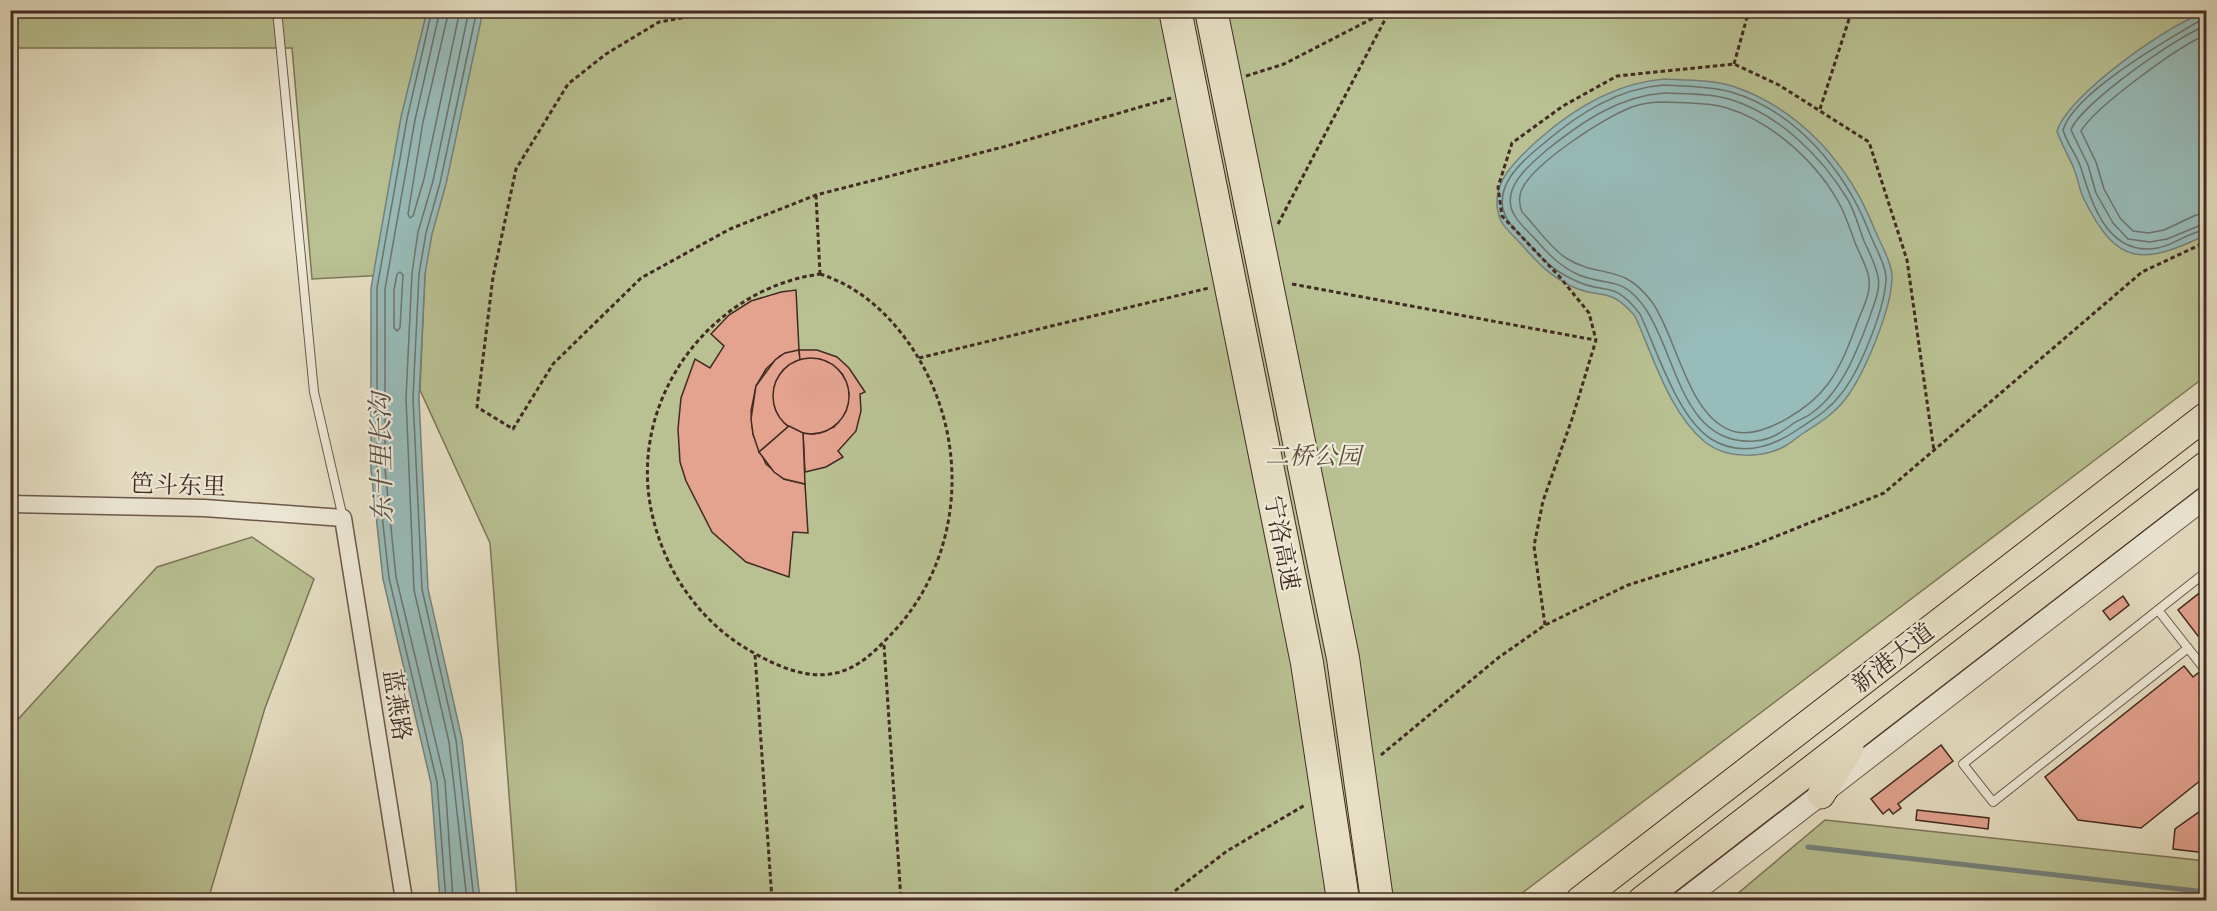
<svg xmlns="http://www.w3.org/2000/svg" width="2217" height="911" viewBox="0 0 2217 911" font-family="Alegreya,'Noto Serif SC',serif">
	<rect width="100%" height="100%" fill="#e7e0c5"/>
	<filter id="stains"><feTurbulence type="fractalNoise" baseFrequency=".00333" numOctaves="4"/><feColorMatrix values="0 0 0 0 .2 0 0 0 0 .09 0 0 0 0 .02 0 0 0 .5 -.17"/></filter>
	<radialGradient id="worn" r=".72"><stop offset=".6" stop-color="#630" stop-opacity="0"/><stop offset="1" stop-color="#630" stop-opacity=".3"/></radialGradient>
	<!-- green -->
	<g fill="#b9c192" stroke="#7e765a" stroke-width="1.5">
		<polygon points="11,10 2206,11 2206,376 1513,900 517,900 490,543 420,390 425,273 312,279 292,48 11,48"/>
		<polygon points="252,537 314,579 265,708 208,900 11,900 11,727 157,567"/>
		<polygon points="1825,820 2206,861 2206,900 1730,900"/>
	</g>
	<!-- water -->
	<g fill="#98bcba" stroke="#76827d" stroke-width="1.5">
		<polygon points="427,11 483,11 446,184 432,234 425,274 419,398 428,589 462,739 480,900 440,900 431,783 383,579 371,470 371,288 401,117"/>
		<path d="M2206,12V235C2143,265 2117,267 2084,199C2079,190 2078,178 2074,169C2069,156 2061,144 2057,131C2068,95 2170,23 2206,12Z"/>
		<path d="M1664,79C1685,80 1716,80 1735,87C1801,110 1849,165 1874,228C1880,243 1893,264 1892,279C1891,310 1865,372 1847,397C1835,413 1821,422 1805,432C1799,436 1793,441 1787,445C1764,459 1726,459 1705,442C1669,412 1654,358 1635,316C1607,284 1602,301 1571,286C1550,276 1537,262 1522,245C1516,238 1505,229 1501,221C1486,186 1515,161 1538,140C1573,109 1616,83 1664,79Z"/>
	</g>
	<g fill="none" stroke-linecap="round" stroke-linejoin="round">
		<!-- shore -->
		<g stroke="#6d746e" stroke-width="1.5">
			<polyline points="432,10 407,119 377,288 377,470 389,578 437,782 446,900"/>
			<polyline points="440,10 415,120 385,289 385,469 396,577 445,781 453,900"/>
			<polyline points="449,10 423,122 408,214 410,218 413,216 424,179 460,10"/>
			<path d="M2206,17C2172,37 2074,92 2063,130C2067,144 2077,155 2081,168C2091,202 2106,251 2150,249C2171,248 2187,232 2206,230"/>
			<path d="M2206,26C2180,34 2079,105 2071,130L2088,165L2096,193L2113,223L2128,239L2150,242L2167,239L2206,223"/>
			<path d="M2206,35C2180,45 2095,107 2081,131L2096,162L2104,189L2120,218L2133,231L2149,233L2164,230L2196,215L2206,214"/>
			<path d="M1664,85C1685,86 1711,86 1731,92C1796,111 1844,170 1868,229C1873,244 1887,265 1886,281C1884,310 1860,371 1841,394C1829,410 1815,418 1800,428C1773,447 1742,458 1711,439C1677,417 1657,350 1640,314C1612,278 1606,296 1574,280C1554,271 1542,259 1528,243C1522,236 1512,228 1507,219C1490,188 1522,161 1543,144C1578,114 1618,88 1664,85Z"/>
			<path d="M1664,93C1685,94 1709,93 1729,99C1779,114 1822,157 1848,200C1855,212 1859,228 1864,241C1869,252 1876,265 1878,277C1881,290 1873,306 1869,319C1857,351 1842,391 1813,412C1808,417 1800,419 1794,423C1782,432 1771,440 1755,441C1681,446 1677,354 1645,308C1622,275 1609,287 1579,275C1561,267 1549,255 1537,241C1530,233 1520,225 1515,216C1498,190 1530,164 1548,149C1582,122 1619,96 1664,93Z"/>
			<path d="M1664,102C1683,103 1709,102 1727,108C1773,122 1819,164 1841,207C1847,219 1851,232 1856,245C1860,255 1868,268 1869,279C1871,292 1864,306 1859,318C1851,340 1842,365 1828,384C1811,407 1765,438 1736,432C1688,421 1677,336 1652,302C1621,261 1601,280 1566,258C1549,247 1536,226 1522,212C1519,204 1518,197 1522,189C1535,162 1604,118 1632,107C1643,103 1653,102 1664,102Z"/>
			<polygon points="400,272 403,275 400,328 397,331 394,328 394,290 397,274"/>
			<polyline points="467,900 449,742 414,590 406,398 412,273 418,232 433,181 469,10"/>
			<polyline points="474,900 456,740 422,589 413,398 419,274 426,233 440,183 477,10"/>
		</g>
		<!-- stream -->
		<polyline stroke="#76827d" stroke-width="5" points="1808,847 2206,892"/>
	</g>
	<!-- building -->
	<g fill="#e3a38f" stroke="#422b22" stroke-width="1.5">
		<polygon points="796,290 799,350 780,356 766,369 756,386 751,411 753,434 766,464 784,479 805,484 808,533 793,532 789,577 746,562 712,532 686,481 680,462 678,429 681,398 695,359 710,368 724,346 711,334 729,315 751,301 781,292"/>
		<polygon points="799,350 800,360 783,370 774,388 775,407 789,426 759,452 753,434 751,419 756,386 775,360 785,353"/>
		<polygon points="799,350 817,350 837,357 849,368 865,392 860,394 861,411 856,431 838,451 843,457 826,467 805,472 803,433 814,434 834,427 846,411 849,393 843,375 836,368 820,359 800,360"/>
		<circle cx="811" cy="396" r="38"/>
		<polygon points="789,426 803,433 805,484 784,479 774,472 759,452"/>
		<polygon points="2206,574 2206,629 2198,636 2178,610 2203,590 2197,582"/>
		<polygon points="2123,596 2129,605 2110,620 2103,611"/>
		<polygon points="2184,666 2193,677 2198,673 2204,680 2199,684 2206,694 2206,776 2141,828 2078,820 2045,777"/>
		<polygon points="1941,745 1953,761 1898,804 1901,808 1893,814 1889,809 1883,814 1871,799"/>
		<polygon points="2206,807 2206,853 2173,849 2175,829"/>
		<polygon points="1917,810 1989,818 1988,829 1916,820"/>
	</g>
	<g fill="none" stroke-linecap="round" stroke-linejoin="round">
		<defs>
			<g id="service">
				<polyline points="277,10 314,392 343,518"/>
				<polyline points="2158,610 2206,671"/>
				<polyline points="2188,648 1993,802 1963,764 2206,572"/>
			</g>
			<polyline id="minor" points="10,504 204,508 343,518 404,900"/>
			<polyline id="tertiary" points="1684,900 2206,497"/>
			<g id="primary">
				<polyline points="1821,795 1850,748"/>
				<polyline points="1580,900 2206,416"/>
				<polyline points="1642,900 2206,465"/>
			</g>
		</defs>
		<!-- service casing -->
		<use href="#service" stroke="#6b584b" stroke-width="10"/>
		<!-- minor casing -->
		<use href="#minor" stroke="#6b584b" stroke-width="19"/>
		<!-- tertiary casing -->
		<use href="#tertiary" stroke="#6b584b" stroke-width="23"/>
		<!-- primary casing -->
		<use href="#primary" stroke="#422b22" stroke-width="29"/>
		<!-- path -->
		<g stroke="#422b22" stroke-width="3" stroke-dasharray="4.5 3" stroke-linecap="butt">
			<polyline points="727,10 659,22 606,54 568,84 516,169 493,277 477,407 513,429 553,364 641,278 730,229 816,195 1003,147 1171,98"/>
			<polyline points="1734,64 1749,10"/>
			<polyline points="1246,76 1284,64 1389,10"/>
			<polyline points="1820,109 1852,10"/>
			<polyline points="816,195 820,274"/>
			<polyline points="1278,224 1389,12"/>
			<path d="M820,274C854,285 880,306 902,334C969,420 970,545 897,628C880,646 862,667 836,673C803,681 766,661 739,644C693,613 662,564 651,509C629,399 710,289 820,274Z"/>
			<polyline points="1292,284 1595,340"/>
			<polyline points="919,358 1209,288"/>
			<polyline points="1545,625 1534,546 1543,501 1572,419 1596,340 1589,313 1559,276 1502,216 1498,187 1512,143 1563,106 1617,76 1734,64 1779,85 1869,142 1907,260 1934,451"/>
			<polyline points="884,645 901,900"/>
			<polyline points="755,655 772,900"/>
			<polyline points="1381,755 1498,658 1545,625 1628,585 1752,546 1884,493 2142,272 2206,242"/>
			<polyline points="1163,900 1227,851 1305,805"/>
		</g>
		<!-- service -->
		<use href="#service" stroke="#efebd9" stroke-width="8"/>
		<!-- minor -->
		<use href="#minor" stroke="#efebd9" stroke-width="16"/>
		<!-- tertiary -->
		<use href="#tertiary" stroke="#efebd9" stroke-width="21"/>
		<!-- primary -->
		<use href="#primary" stroke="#e7e0c5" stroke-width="27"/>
		<defs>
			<g id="motorway-bridge">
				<polyline points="1175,10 1307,663 1343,900"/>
				<polyline points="1211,10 1343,658 1377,900"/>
			</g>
		</defs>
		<!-- motorway-bridge casing -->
		<use href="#motorway-bridge" stroke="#422b22" stroke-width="34" stroke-linecap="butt"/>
		<!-- motorway-bridge -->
		<use href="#motorway-bridge" stroke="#e7e0c5" stroke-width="32"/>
	</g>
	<g text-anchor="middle" stroke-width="4.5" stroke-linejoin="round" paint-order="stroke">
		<!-- park labels -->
		<g font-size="24" font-style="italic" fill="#5a4938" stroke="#efebd9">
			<text x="1313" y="464">二桥公园</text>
		</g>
		<!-- street labels -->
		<g font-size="24" fill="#422b22" stroke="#efebd9">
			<text transform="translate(178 485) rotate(2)" y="8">笆斗东里</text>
			<text transform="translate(1282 543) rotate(79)" y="8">宁洛高速</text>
			<text transform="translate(1893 658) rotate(-38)" y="8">新港大道</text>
			<text transform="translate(397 705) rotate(81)" y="8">蓝燕路</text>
		</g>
		<!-- water labels -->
		<g font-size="26" font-style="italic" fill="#584f48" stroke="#efebd9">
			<text transform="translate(381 458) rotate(-91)" y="9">东十里长沟</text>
		</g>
	</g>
	<!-- margin -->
	<rect width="2217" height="911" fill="none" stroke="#e7e0c5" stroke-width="36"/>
	<rect x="12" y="12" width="2193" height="887" fill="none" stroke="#422b22" stroke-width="3"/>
	<rect x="18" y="18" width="2181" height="875" fill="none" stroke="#422b22" stroke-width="1.5"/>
	<rect width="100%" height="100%" filter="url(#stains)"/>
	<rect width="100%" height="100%" fill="url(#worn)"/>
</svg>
